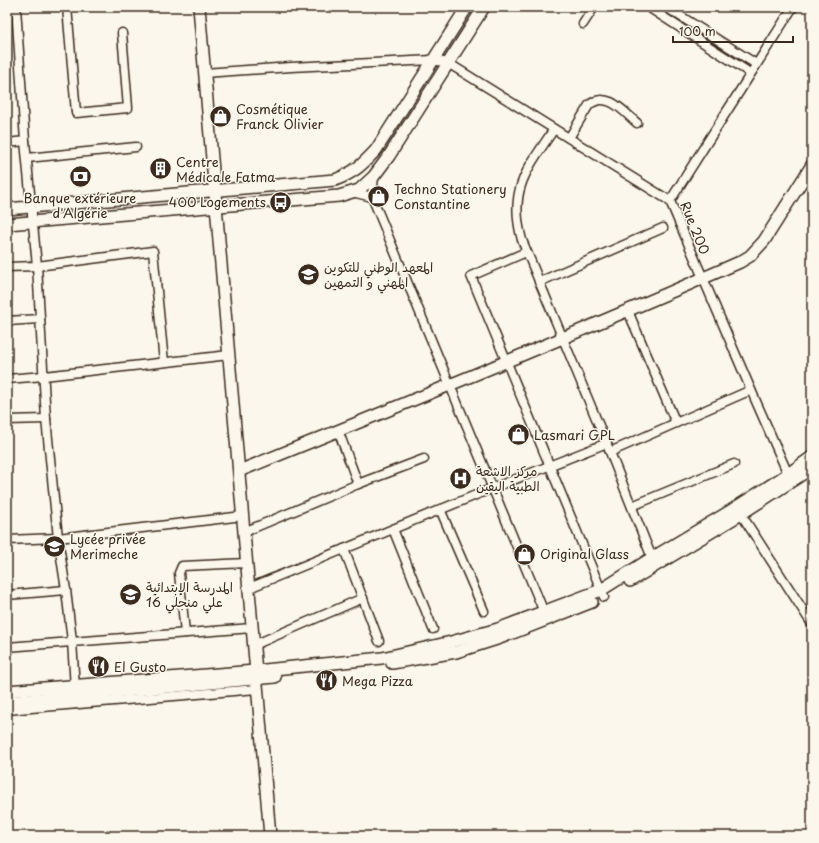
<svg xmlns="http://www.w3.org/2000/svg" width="819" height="843" viewBox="0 0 819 843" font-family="'Playpen Sans','Playpen Sans Arabic',sans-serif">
	<rect width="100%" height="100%" fill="#fbf7ec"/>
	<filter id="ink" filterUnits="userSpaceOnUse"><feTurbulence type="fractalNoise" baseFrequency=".025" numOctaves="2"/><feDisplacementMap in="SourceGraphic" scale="8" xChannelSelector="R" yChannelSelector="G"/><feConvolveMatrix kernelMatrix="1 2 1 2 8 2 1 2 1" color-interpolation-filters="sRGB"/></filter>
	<g filter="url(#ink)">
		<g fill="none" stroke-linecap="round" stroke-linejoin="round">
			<defs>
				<g id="street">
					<polyline points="16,7 25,141 37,266 46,419 58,538 66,590 72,641 76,704"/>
					<polyline points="67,7 76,113 128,108 122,33"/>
					<polyline points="648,7 750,73"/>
					<polyline points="666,7 756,64"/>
					<polyline points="583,24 594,7"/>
					<polyline points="204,73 291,67 433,60 448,63 670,201"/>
					<path d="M554,129C527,170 508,189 522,240L610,452L652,558"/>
					<path d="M569,138L589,105C607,90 624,112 637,123"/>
					<polyline points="7,143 25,141"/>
					<polyline points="27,158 136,147"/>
					<polyline points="374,176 372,197 546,617"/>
					<polyline points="352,192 372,197"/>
					<polyline points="526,252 471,276 604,597"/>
					<polyline points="7,267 37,266 153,251 164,362"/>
					<polyline points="539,282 663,228"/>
					<polyline points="628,311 676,423"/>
					<polyline points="7,321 40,319"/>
					<polyline points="7,379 44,376 229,355"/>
					<polyline points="7,420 46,419"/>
					<polyline points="338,430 358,484"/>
					<polyline points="610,452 751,390"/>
					<polyline points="788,474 751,390 670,201 793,7"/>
					<polyline points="632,506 734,464"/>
					<polyline points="440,509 484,611"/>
					<polyline points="741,514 812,624"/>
					<polyline points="393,529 433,629"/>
					<polyline points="244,532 358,484 424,459"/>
					<polyline points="7,540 58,538 243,516"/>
					<polyline points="344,549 379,641"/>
					<polyline points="249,588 493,488 607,443"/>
					<polyline points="7,595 66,590"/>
					<polyline points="185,633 179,573 182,566 247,563"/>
					<polyline points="254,645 363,598"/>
					<polyline points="7,647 252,628"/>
					<polyline points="7,710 257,689"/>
				</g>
				<g id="secondary">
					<polyline points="199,7 270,836"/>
					<path d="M7,209L335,180C355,172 362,165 376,150L467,7"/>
					<polyline points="7,224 339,196 359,190 374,176 389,156 484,7"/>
					<path d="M239,471C407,403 574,335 740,262L750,256L764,241L812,165"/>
					<polyline points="630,581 741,514 812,468"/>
					<polyline points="392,663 456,652 500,638 592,602"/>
					<polyline points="7,691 255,671 382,658 451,642 498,629 601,590 652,558 732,510 788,474 812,457"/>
					<polyline points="7,702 275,677"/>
				</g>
			</defs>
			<!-- street casing -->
			<use href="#street" stroke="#3b2a1e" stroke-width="11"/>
			<!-- secondary casing -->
			<use href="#secondary" stroke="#3b2a1e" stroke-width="14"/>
			<!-- street -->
			<use href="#street" stroke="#fbf7ec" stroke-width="8"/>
			<!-- secondary -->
			<use href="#secondary" stroke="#fbf7ec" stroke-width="11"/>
		</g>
	</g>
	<!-- icons -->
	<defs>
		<symbol id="shop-disc" viewBox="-11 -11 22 22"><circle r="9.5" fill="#3b2a1e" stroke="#fbf7ec"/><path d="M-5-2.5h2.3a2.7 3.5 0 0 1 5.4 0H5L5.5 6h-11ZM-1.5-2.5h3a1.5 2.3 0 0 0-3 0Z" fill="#fff"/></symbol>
		<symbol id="building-disc" viewBox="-11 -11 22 22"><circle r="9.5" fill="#3b2a1e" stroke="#fbf7ec"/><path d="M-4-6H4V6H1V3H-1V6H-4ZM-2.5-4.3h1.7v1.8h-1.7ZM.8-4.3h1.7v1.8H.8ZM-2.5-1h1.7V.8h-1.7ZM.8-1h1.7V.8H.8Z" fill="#fff"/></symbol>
		<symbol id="bank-disc" viewBox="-11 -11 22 22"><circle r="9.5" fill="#3b2a1e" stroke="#fbf7ec"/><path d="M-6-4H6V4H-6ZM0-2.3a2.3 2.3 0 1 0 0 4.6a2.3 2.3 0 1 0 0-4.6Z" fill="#fff"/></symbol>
		<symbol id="bus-disc" viewBox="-11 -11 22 22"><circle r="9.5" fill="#3b2a1e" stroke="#fbf7ec"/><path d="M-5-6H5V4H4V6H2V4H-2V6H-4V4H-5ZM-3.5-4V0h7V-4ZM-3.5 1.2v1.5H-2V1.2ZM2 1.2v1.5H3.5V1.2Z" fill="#fff"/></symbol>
		<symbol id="university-disc" viewBox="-11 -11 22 22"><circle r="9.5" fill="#3b2a1e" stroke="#fbf7ec"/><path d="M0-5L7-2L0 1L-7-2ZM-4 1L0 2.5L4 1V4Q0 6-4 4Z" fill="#fff"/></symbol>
		<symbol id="hospital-disc" viewBox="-11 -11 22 22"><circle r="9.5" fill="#3b2a1e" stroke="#fbf7ec"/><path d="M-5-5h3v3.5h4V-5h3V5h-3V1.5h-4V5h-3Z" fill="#fff"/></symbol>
		<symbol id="school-disc" viewBox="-11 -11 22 22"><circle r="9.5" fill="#3b2a1e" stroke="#fbf7ec"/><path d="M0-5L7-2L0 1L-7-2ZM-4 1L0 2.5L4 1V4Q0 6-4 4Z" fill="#fff"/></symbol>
		<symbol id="restaurant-disc" viewBox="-11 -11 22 22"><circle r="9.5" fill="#3b2a1e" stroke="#fbf7ec"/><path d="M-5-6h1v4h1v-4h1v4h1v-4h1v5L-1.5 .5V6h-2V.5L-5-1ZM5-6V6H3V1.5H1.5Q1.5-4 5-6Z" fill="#fff"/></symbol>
	</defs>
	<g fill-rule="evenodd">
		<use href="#shop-disc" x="208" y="104" width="25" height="25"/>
		<use href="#building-disc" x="148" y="156" width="25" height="25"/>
		<use href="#bank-disc" x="68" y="164" width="25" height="25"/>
		<use href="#shop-disc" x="366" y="184" width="25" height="25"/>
		<use href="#bus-disc" x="268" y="190" width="25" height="25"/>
		<use href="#university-disc" x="296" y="262" width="25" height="25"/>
		<use href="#shop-disc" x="506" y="422" width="25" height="25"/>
		<use href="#hospital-disc" x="448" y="466" width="25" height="25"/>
		<use href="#school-disc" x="42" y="534" width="25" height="25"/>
		<use href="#shop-disc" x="512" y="542" width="25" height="25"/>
		<use href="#school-disc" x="118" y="582" width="25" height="25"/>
		<use href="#restaurant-disc" x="86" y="654" width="25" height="25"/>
		<use href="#restaurant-disc" x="314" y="668" width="25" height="25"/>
	</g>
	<g text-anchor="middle" stroke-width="3" stroke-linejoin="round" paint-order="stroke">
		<!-- poi labels -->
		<g font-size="13" fill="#3b2a1e" stroke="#fbf7ec" text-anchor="start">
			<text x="236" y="114">Cosmétique<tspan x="236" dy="15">Franck Olivier</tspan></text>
			<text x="176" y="167">Centre<tspan x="176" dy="15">Médicale Fatma</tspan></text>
			<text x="394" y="194">Techno Stationery<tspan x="394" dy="15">Constantine</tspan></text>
			<text x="80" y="203" text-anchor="middle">Banque extérieure<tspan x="80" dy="15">d'Algérie</tspan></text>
			<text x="266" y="207" text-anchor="end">400 Logements</text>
			<text x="324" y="272">المعهد الوطني للتكوين<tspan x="324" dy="15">المهني و التمهين</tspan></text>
			<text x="534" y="440">Lasmari GPL</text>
			<text x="476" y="476">مركز الاشعة<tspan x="476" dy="15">الطبية اليقين</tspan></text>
			<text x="70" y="544">Lycée privée<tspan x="70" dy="15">Merimeche</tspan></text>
			<text x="540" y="559">Original Glass</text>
			<text x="146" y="592">المدرسة الإبتدائية<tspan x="146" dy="15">علي منجلي 16</tspan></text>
			<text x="114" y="672">El Gusto</text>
			<text x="342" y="686">Mega Pizza</text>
		</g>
		<!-- street labels -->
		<g font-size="13" fill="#3b2a1e" stroke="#fbf7ec">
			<text transform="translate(695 228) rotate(68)" y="5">Rue 200</text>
		</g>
	</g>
	<!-- margin -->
	<rect width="819" height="843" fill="none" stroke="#fbf7ec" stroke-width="24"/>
	<rect x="12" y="12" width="795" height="819" fill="none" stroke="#3b2a1e" stroke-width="1.5" filter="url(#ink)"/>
	<!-- scale -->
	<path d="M673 36v6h120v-6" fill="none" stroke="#3b2a1e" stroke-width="2"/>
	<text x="679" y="36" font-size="12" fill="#3b2a1e" stroke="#fbf7ec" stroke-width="3" paint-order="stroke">100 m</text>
</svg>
